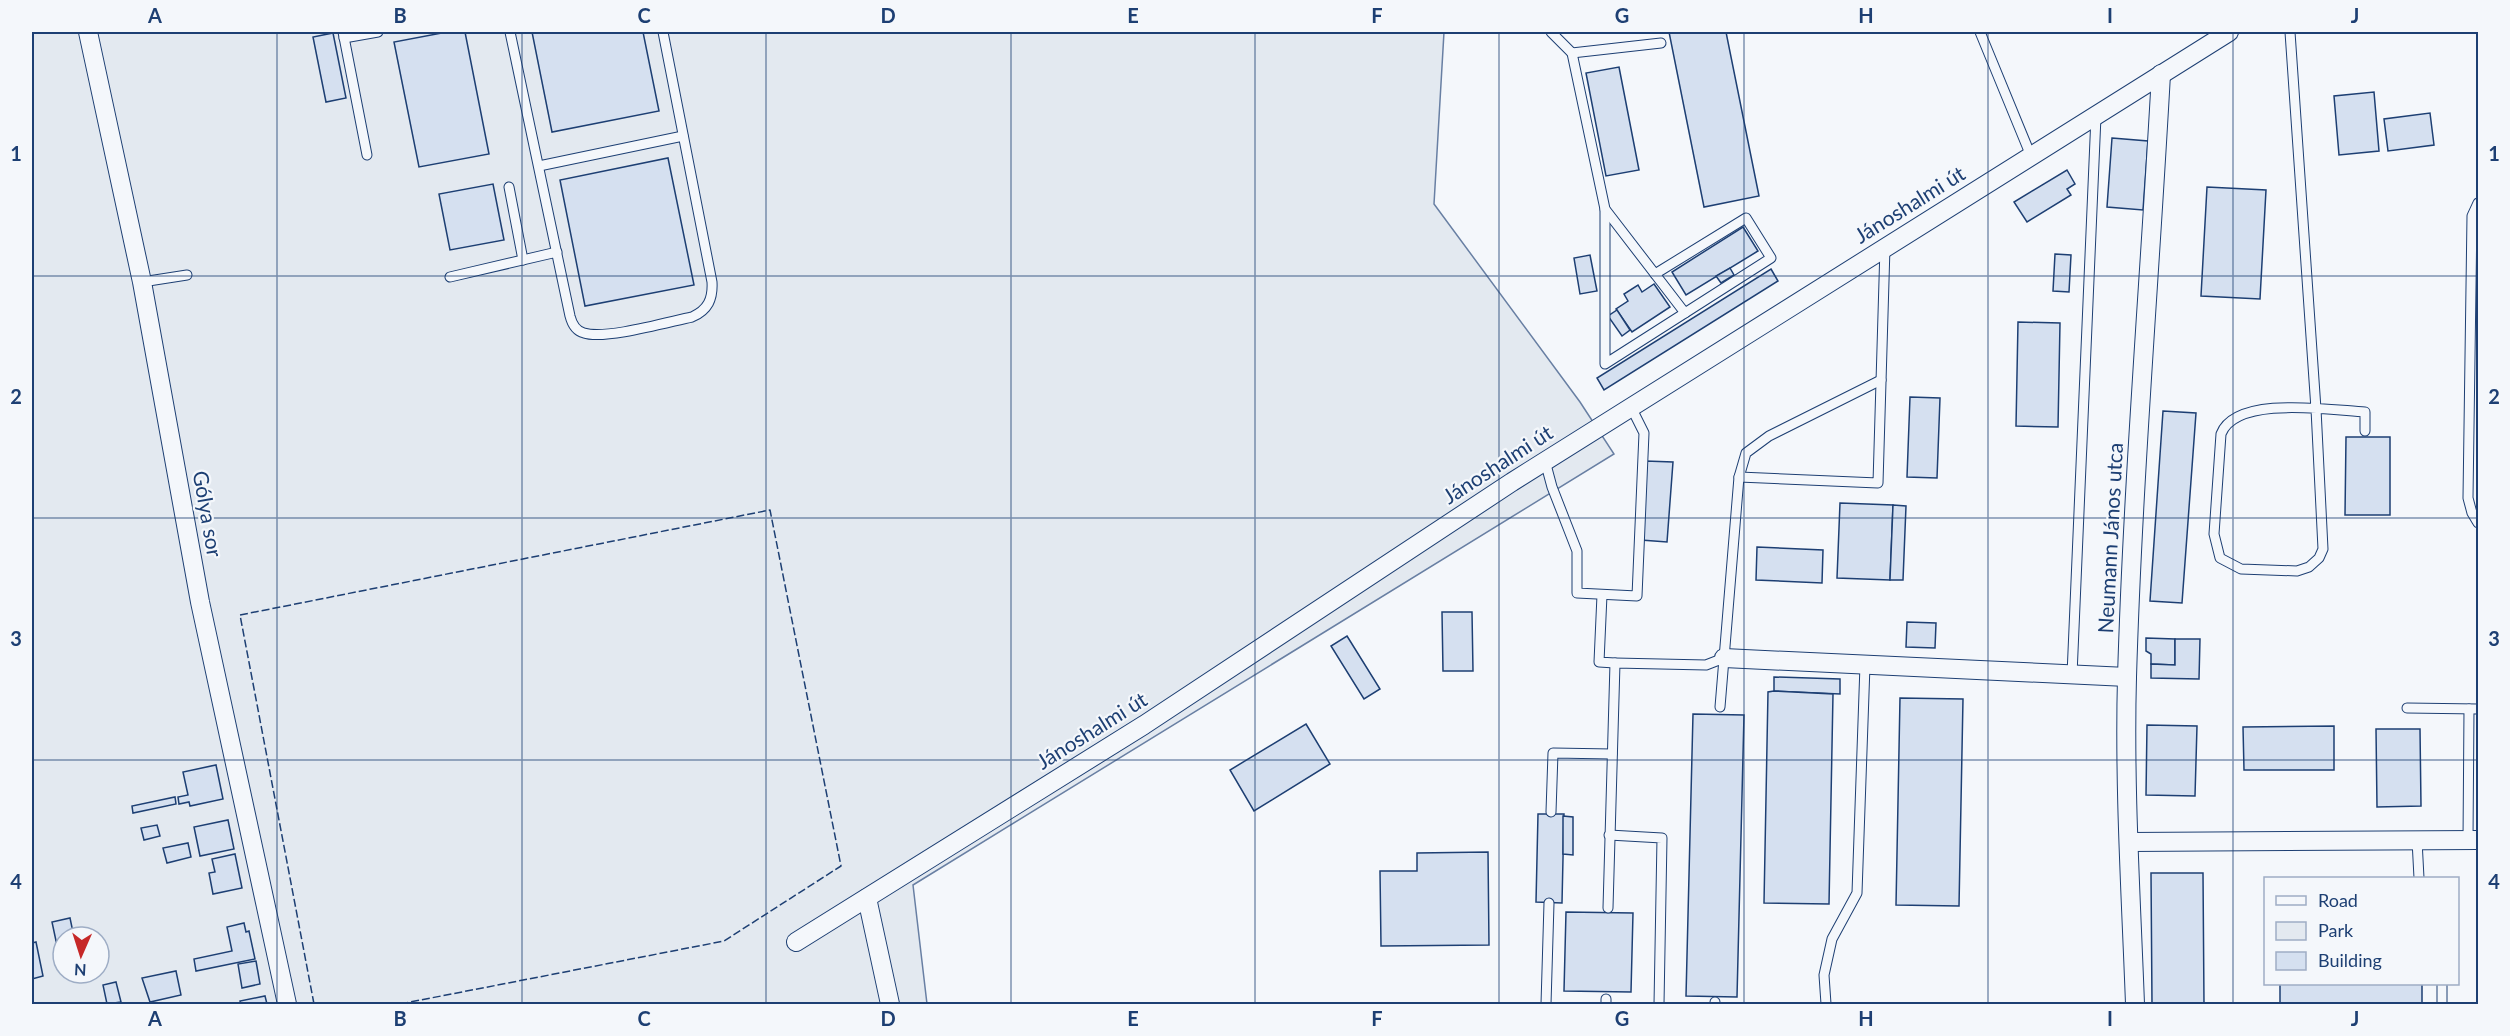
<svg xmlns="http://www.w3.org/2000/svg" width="2510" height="1036" viewBox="0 0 2510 1036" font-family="Lato,sans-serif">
	<rect width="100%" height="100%" fill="#f4f7fb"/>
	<!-- green -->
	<path fill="#e3e9f0" stroke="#687fa3" stroke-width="1.5" fill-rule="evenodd" d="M32,32H1444L1434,204L1580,402L1614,454L913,885L927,1004H32ZM63,937H99V973H63Z"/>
	<!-- building -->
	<g fill="#d5e0f0" stroke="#1d3f73" stroke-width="1.5">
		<polygon points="447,32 465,32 489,154 419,167 394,42"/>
		<polygon points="532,32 643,32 659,111 552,132"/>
		<polygon points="1669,32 1726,32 1759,196 1704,207"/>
		<polygon points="333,33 346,98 326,102 313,37"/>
		<polygon points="1619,67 1639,170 1606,176 1586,73"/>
		<polygon points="2374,92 2379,151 2339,155 2334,96"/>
		<polygon points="2430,113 2434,145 2388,151 2384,119"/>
		<polygon points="2112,138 2148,141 2143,210 2107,207"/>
		<polygon points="668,158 694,285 585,306 560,180"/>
		<polygon points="2067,170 2075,184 2067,189 2071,195 2027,222 2014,202"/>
		<polygon points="493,184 504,240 450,250 439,194"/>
		<polygon points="2207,187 2266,190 2260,299 2201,296"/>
		<polygon points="1743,227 1758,251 1686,295 1672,272"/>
		<polygon points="2055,254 2071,255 2069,292 2053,291"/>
		<polygon points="1590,255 1597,291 1580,294 1574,258"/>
		<polygon points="1730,268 1734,275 1721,283 1716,276"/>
		<polygon points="1771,269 1778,281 1604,390 1597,378"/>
		<polygon points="1654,284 1670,307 1632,332 1616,309 1628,301 1624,294 1638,285 1642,292"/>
		<polygon points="1617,310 1630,330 1622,336 1608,316"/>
		<polygon points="2018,322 2060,323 2058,427 2016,426"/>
		<polygon points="1910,397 1940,398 1937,478 1907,477"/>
		<polygon points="2163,411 2196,413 2182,603 2150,601"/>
		<polygon points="2346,437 2390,437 2390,515 2345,515"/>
		<polygon points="1645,461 1673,462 1667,542 1641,540"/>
		<polygon points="1840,503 1893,505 1890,580 1837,578"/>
		<polygon points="1893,505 1906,506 1903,580 1890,580"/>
		<polygon points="1757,547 1823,550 1822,583 1756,580"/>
		<polygon points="1442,612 1472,612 1473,671 1443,671"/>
		<polygon points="1907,622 1936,623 1935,648 1906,647"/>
		<polygon points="1347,636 1380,689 1364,699 1331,646"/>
		<polygon points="2146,638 2175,639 2175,665 2151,664 2151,654 2146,651"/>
		<polygon points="2175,639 2200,639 2199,679 2151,678 2151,664 2175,665"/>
		<polygon points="1774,677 1840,679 1840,694 1774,691"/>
		<polygon points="1774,691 1833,694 1829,904 1764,903 1768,692"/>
		<polygon points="1900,698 1963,699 1959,906 1896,905"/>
		<polygon points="1693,714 1744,715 1737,997 1686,996"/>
		<polygon points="1306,724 1330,764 1254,811 1230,770"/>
		<polygon points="2147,725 2197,726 2195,796 2146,795"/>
		<polygon points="2334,726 2334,770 2244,770 2243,727"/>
		<polygon points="2376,729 2420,729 2421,806 2377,807"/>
		<polygon points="216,765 223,799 190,806 189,802 179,804 178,797 188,795 183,772"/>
		<polygon points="175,797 176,804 133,813 132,806"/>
		<polygon points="1538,814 1564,814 1562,903 1536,902"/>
		<polygon points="1563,816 1573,817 1573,855 1563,854"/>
		<polygon points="228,820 234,849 200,856 194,827"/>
		<polygon points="157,825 160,836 144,840 141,828"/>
		<polygon points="188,843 191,857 167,863 163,848"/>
		<polygon points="1488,852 1489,945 1381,946 1380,871 1417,871 1417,853"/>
		<polygon points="235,854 242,888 213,894 209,873 215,872 212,859"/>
		<polygon points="2151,873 2203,873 2204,1004 2152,1004"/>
		<polygon points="1566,912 1633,913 1631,992 1564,991"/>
		<polygon points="70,918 74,937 63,937 63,954 59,955 52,922"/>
		<polygon points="244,923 246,932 249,931 255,959 196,971 194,959 232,951 227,927"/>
		<polygon points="36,942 43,976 32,979 32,943"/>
		<polygon points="256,961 260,984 242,988 238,964"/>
		<polygon points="176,971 181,995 150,1002 142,978"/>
		<polygon points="116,982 121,1002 107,1004 103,985"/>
		<rect x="2280" y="984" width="142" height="20"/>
		<polygon points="265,996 267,1004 241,1004 240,1001"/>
	</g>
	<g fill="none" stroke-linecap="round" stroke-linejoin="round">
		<defs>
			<g id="lane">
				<polyline points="343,32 367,155"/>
				<path d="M510,32L570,316C572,324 576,331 584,333C605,340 668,322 692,317C708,310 713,299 712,282L663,32"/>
				<polyline points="1551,32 1572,53 1661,43"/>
				<polyline points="1980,32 2031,156"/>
				<path d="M2290,32L2316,409L2323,549L2319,558L2309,567L2297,571L2241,569L2220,558L2214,534L2221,434C2236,395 2330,410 2365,412V431"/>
				<polyline points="344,38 378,32"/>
				<polyline points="1572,53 1605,209 1685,313"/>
				<polyline points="539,166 683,136"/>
				<polyline points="509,187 523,260"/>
				<polyline points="2478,203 2472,216 2468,498 2472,513 2478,523"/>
				<polyline points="1605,209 1605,364 1771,258 1746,218 1655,274"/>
				<polyline points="450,277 557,252"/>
				<polyline points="142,282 187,275"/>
				<polyline points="1545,461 1552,487 1577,551 1577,593 1637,596 1644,433 1631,407"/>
				<polyline points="1739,477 1746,453 1769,436 1881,380"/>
				<polyline points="1602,595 1599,662 1615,663"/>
				<polyline points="2072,675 2096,116"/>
				<polyline points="1720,707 1739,477 1878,483 1885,247"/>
				<polyline points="2407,708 2478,709"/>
				<polyline points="1551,812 1553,753 1612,754"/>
				<polyline points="1609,835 1662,838 1659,1004"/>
				<polyline points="2417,840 2419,878"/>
				<polyline points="2468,840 2469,709"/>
				<polyline points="1608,908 1615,663 1706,665 1724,658"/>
				<polyline points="2442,984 2442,1004"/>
				<polyline points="1546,1004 1549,903"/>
				<polyline points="1606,1004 1606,999"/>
				<polyline points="1715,1004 1715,1002"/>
				<polyline points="1826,1004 1824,975 1832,939 1857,893 1865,665"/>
			</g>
			<g id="street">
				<polyline points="88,32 142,282 200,602 287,1004"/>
				<polyline points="1724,658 2127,677"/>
				<polyline points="2130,842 2478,840"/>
				<polyline points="867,898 890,1004"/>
				<polyline points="796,942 1144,725 1512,482 2229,32"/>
				<path d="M2135,1004C2131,896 2124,786 2127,677C2133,476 2150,275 2161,74"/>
			</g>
		</defs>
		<!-- lane casing -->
		<use href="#lane" stroke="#1d3f73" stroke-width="11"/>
		<!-- street casing -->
		<use href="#street" stroke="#1d3f73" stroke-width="20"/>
		<!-- lane -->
		<use href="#lane" stroke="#f4f7fb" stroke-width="9"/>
		<!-- street -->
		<use href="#street" stroke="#f4f7fb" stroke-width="18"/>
		<!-- fence -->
		<polyline stroke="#1d3f73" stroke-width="1.5" stroke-dasharray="8 3" stroke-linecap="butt" points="314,1004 240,615 770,510 841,866 724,941 400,1004"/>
	</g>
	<!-- grid -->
	<path fill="none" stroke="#1d3f73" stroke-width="1.5" stroke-opacity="0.55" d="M277,32V1004M522,32V1004M766,32V1004M1011,32V1004M1255,32V1004M1499,32V1004M1744,32V1004M1988,32V1004M2233,32V1004M32,276H2478M32,518H2478M32,760H2478"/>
	<g text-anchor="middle" stroke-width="4.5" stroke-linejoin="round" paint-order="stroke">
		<!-- street labels -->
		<g font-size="21" fill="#1d3f73" stroke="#f4f7fb">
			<text transform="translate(1910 205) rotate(-32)" y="7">Jánoshalmi út</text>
			<text transform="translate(1498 465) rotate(-33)" y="7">Jánoshalmi út</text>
			<text transform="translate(207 514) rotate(80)" y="7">Gólya sor</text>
			<text transform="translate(2111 538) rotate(-87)" y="7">Neumann János utca</text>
			<text transform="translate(1092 731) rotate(-32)" y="7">Jánoshalmi út</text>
		</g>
	</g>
	<!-- border -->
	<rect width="2510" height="1036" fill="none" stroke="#f4f7fb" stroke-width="66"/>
	<!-- legend -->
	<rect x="2264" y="877" width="195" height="108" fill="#f4f7fb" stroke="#9eadc5" stroke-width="1.5"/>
	<rect x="2276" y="896" width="30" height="9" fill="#f4f7fb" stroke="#9eadc5" stroke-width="1.5"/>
	<text x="2318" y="907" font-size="18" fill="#1d3f73">Road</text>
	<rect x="2276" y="922" width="30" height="18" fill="#e3e9f0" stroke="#9eadc5" stroke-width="1.5"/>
	<text x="2318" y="937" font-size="18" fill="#1d3f73">Park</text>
	<rect x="2276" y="952" width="30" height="18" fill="#d5e0f0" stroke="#9eadc5" stroke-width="1.5"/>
	<text x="2318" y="967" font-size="18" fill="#1d3f73">Building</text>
	<!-- north arrow -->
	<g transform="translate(81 955) rotate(183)"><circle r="28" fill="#f4f7fb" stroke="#9eadc5" stroke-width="1.5"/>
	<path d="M0-4.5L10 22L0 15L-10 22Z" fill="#c62828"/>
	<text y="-9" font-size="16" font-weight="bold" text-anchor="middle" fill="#1d3f73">N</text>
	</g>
	<rect x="33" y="33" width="2444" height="970" fill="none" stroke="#1d3f73" stroke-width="2"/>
	<g font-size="20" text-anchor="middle" font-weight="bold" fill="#1d3f73">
		<text x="155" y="23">A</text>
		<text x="400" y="23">B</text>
		<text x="644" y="23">C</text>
		<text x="888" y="23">D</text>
		<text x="1133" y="23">E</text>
		<text x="1377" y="23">F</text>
		<text x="1622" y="23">G</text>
		<text x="1866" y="23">H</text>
		<text x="2110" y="23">I</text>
		<text x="2355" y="23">J</text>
		<text x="16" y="161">1</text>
		<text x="2494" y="161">1</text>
		<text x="16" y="404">2</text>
		<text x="2494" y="404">2</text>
		<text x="16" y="646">3</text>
		<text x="2494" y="646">3</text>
		<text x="16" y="889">4</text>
		<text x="2494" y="889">4</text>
		<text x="155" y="1026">A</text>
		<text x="400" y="1026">B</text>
		<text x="644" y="1026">C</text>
		<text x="888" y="1026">D</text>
		<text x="1133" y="1026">E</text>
		<text x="1377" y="1026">F</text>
		<text x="1622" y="1026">G</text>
		<text x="1866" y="1026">H</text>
		<text x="2110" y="1026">I</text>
		<text x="2355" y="1026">J</text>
	</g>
</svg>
